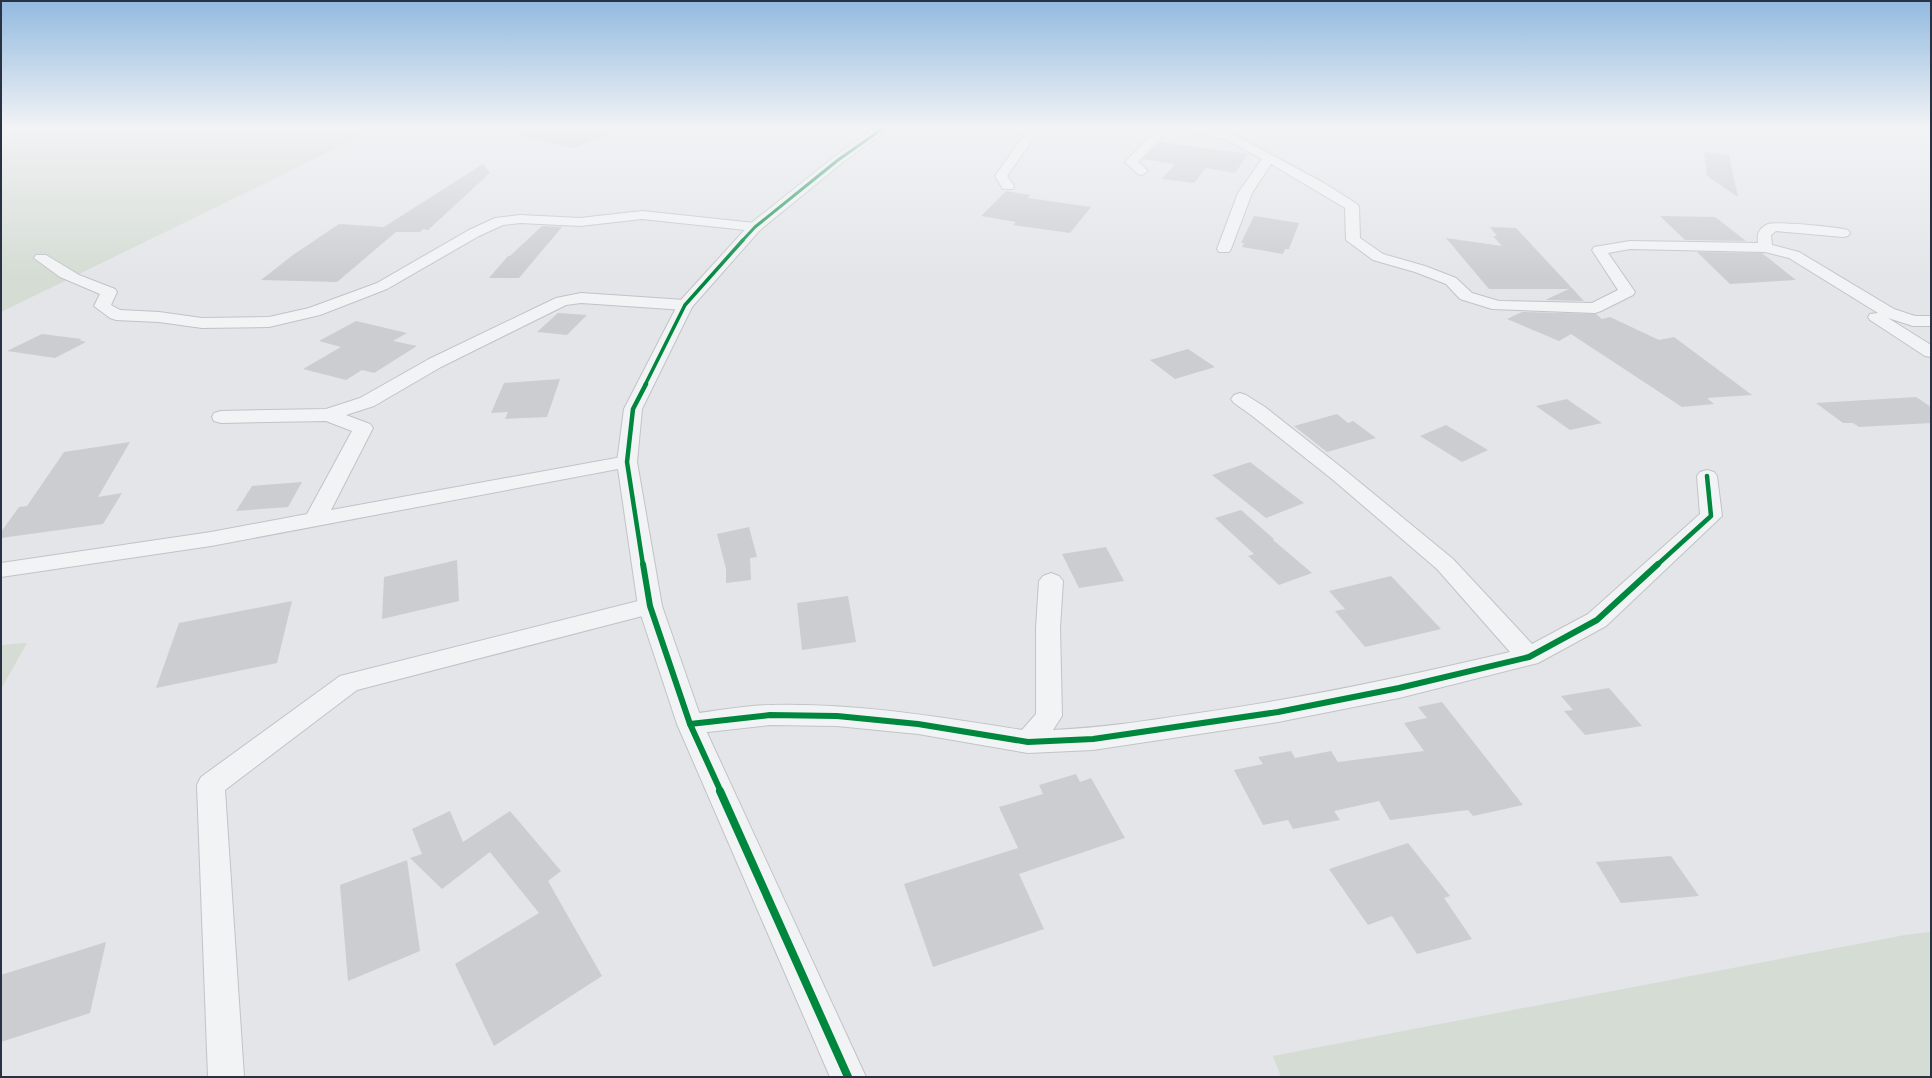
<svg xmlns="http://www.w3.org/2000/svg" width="1932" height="1078" viewBox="0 0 1932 1078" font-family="'IBM Plex Sans',sans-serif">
	<rect width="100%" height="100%" fill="#e3e5e8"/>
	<!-- green -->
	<g fill="#d4dcd3">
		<polygon points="1,127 377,127 270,181 1,312"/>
		<polygon points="27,643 1,689 1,645"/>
		<polygon points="1931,932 1931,1077 1281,1077 1273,1056 1905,935"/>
	</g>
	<!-- building -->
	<g fill="#cbcdd0">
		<polygon points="520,127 622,127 622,128 573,148 519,136"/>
		<polygon points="1160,142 1248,154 1235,173 1206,168 1194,183 1162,179 1175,164 1143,159"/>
		<polygon points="1704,152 1729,155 1738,197 1707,176"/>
		<polygon points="483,164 490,173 428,230 423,229 420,232 396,232 337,282 261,280 293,255 339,224 384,227"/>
		<polygon points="1006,191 1030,195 1028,198 1091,207 1070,233 1013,225 1016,222 981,216"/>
		<polygon points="1254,216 1299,223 1289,249 1285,249 1283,254 1242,247 1244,243 1241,243"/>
		<polygon points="1660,216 1715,217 1746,241 1685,240"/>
		<polygon points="542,226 562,227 519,278 489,278 508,256 510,256"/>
		<polygon points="1490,227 1516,228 1584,301 1545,300 1569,289 1489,289 1446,238 1502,246 1493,236 1497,236"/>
		<polygon points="1697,252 1762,253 1796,280 1730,284"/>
		<polygon points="1522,312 1596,314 1602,319 1610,317 1659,340 1674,337 1752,395 1707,398 1714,404 1682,407 1571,334 1559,341 1507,319"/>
		<polygon points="558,313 587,315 567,335 537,332"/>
		<polygon points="356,321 407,333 393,341 417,346 374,373 362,370 346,380 303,369 341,347 319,341"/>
		<polygon points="42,334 82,339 79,340 86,342 55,358 7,351"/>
		<polygon points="1188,349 1215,367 1175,379 1150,360"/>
		<polygon points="560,379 547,417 505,419 508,412 491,413 504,383"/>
		<polygon points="1916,397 1931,407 1931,423 1859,427 1853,423 1843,423 1816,403"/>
		<polygon points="1567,399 1571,402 1602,423 1570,430 1536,406"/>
		<polygon points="1337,414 1348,423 1353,421 1376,438 1327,452 1294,426"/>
		<polygon points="1446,425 1488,450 1462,462 1420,436"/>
		<polygon points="130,442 98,497 122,493 103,524 1,538 1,532 19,507 27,506 64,452"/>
		<polygon points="1250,462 1304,503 1266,518 1212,475"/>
		<polygon points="302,482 288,507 236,511 252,486"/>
		<polygon points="1241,510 1274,539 1273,540 1312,573 1279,585 1248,556 1254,554 1215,518"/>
		<polygon points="749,527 757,557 750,558 751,580 726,583 726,569 717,534"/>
		<polygon points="1106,547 1124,581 1079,588 1062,554"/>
		<polygon points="457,560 459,601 382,619 384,577"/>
		<polygon points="1391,576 1441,629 1365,647 1335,611 1345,609 1329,591"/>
		<polygon points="848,596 856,642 802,650 797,603"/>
		<polygon points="292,601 277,663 156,688 179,623"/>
		<polygon points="1609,688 1642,726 1585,735 1564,711 1573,710 1561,696"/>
		<polygon points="1442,702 1523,805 1473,816 1468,810 1390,820 1379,801 1334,811 1340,820 1293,829 1288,820 1263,825 1234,770 1263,764 1258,757 1291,751 1295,758 1331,751 1338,762 1424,751 1404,723 1427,718 1418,707"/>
		<polygon points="1076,774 1080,782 1091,778 1125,838 1019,874 1044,929 933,967 904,884 1018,848 999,807 1043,794 1039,785"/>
		<polygon points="450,811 463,842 510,811 561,871 548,881 602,976 494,1046 455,964 539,913 490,852 442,889 410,858 422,854 412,829"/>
		<polygon points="1408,843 1450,896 1444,898 1472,939 1417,954 1392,916 1368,925 1329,869"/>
		<polygon points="1671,856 1699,896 1621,903 1596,862"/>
		<polygon points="407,860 420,951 348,981 340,885"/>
		<polygon points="106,942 90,1013 1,1042 1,975"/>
	</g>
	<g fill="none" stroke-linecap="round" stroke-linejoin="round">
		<defs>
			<g id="minor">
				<polygon points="1023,127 1035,127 1036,135 1007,176 1014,186 1013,189 1003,189 995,176 1024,135"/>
				<polygon points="1150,127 1162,127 1165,134 1138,162 1148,171 1142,175 1138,174 1125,162 1153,133"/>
				<path d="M1181,127H1203L1235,135L1324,183L1357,204L1359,207L1360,238L1383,254L1425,266L1456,278L1472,293L1499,301L1592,303L1618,290L1592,250L1594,247L1630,241L1758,243C1757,234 1758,229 1768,224C1776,221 1837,227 1848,230L1850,233L1848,236L1843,237L1776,231L1771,235L1772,245L1799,252L1894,309L1915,316H1931V326H1913L1888,318L1931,345V357L1925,356L1870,320L1868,317L1870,314L1878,313L1789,258L1765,252L1630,249L1608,253L1635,292L1633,295L1601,311L1595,313L1492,309L1460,299L1446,284L1415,272L1373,260L1346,240L1345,208L1271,164L1252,193L1231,249L1229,252H1219L1217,249L1238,193L1262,159L1227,140L1183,129Z"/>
				<polygon points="642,211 755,223 760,224 762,227 760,230 755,231 642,219 580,226 520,223 503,225 479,236 387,289 320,315 269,327 202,328 159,322 116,320 110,318 94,306 100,294 60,277 34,258 36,255 46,255 79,275 115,289 117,292 111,305 120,310 159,312 202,318 269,317 309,308 377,283 469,230 495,218 520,215 580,218"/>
				<polygon points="581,293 685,300 691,302 693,305 691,308 685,310 581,303 566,305 441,367 374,406 346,415 370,424 373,428 331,510 627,456 634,458 637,462 634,466 211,546 1,577 1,563 211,532 307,514 352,431 326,421 221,423 214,421 212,417 214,413 221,411 326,409 360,398 429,359 556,298"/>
				<path d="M1240,393L1246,395L1265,407L1346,471L1453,559L1532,644L1588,614L1700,514L1697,476L1700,472L1707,470L1714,472L1717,476L1722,516L1606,626L1538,663L1399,698L1278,722L1093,750L1028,753L918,734L837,726L770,725L690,734L681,731L677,724L681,717L690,714C717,711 745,705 771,705C856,703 939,717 1022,730L1036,714V628L1039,581L1043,576L1051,573L1059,576L1063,581L1060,628L1062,716L1053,730C1100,728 1145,721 1192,714C1299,699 1404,677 1510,652L1437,569L1332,479L1251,415L1234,403L1231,399L1234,395Z"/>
				<polygon points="650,598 658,600 662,606 658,612 357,690 225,790 244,1077 208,1077 197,785 201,777 340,676"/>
			</g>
			<polygon id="tertiary" points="877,127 891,127 842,163 760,230 692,307 642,409 637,462 662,606 703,724 866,1077 830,1077 677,724 638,606 617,462 624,409 679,302 750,224 834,157"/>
		</defs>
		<!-- minor casing -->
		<use href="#minor" stroke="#c1c3c6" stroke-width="2"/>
		<!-- tertiary casing -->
		<use href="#tertiary" stroke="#c1c3c6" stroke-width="2"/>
		<!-- minor -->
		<use href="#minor" fill="#f2f3f5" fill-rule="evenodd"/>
		<!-- tertiary -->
		<use href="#tertiary" fill="#f2f3f5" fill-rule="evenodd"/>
		<defs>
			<polyline id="cycleway-far4" points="742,241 755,227 838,160 885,127"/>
			<polyline id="cycleway-far3" points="645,385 685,305 743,240"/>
			<g id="cycleway-far2">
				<polyline points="643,565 627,462 633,409 646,384"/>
				<polyline points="1657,565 1711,516 1707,476"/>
			</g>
			<g id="cycleway-far1">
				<polyline points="643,564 650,606 690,724 721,792"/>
				<polyline points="690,724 770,715 837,716 918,724 1028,742 1093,739 1278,712 1399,688 1529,657 1597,620 1658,564"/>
			</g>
			<polyline id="cycleway" points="720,791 848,1077"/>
		</defs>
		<!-- cycleway-far4 casing -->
		<use href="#cycleway-far4" stroke="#f1f4f7" stroke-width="4.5"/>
		<!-- cycleway-far3 casing -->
		<use href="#cycleway-far3" stroke="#f1f4f7" stroke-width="5.5"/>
		<!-- cycleway-far2 casing -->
		<use href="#cycleway-far2" stroke="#f1f4f7" stroke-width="7"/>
		<!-- cycleway-far1 casing -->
		<use href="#cycleway-far1" stroke="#f1f4f7" stroke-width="8"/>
		<!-- cycleway casing -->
		<use href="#cycleway" stroke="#f1f4f7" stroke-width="10"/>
		<!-- cycleway-far4 -->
		<use href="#cycleway-far4" stroke="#00873e" stroke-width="3"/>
		<!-- cycleway-far3 -->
		<use href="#cycleway-far3" stroke="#00873e" stroke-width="3.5"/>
		<!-- cycleway-far2 -->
		<use href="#cycleway-far2" stroke="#00873e" stroke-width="4.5"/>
		<!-- cycleway-far1 -->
		<use href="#cycleway-far1" stroke="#00873e" stroke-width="6"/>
		<!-- cycleway -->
		<use href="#cycleway" stroke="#00873e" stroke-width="8"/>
	</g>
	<!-- sky -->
	<linearGradient id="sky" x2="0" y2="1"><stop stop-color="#92bae0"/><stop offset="0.46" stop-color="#f2f3f5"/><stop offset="1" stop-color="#f2f3f5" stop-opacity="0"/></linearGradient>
	<rect width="1932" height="278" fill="url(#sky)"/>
	<!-- border -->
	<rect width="1932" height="1078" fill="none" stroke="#293242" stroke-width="4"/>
</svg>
